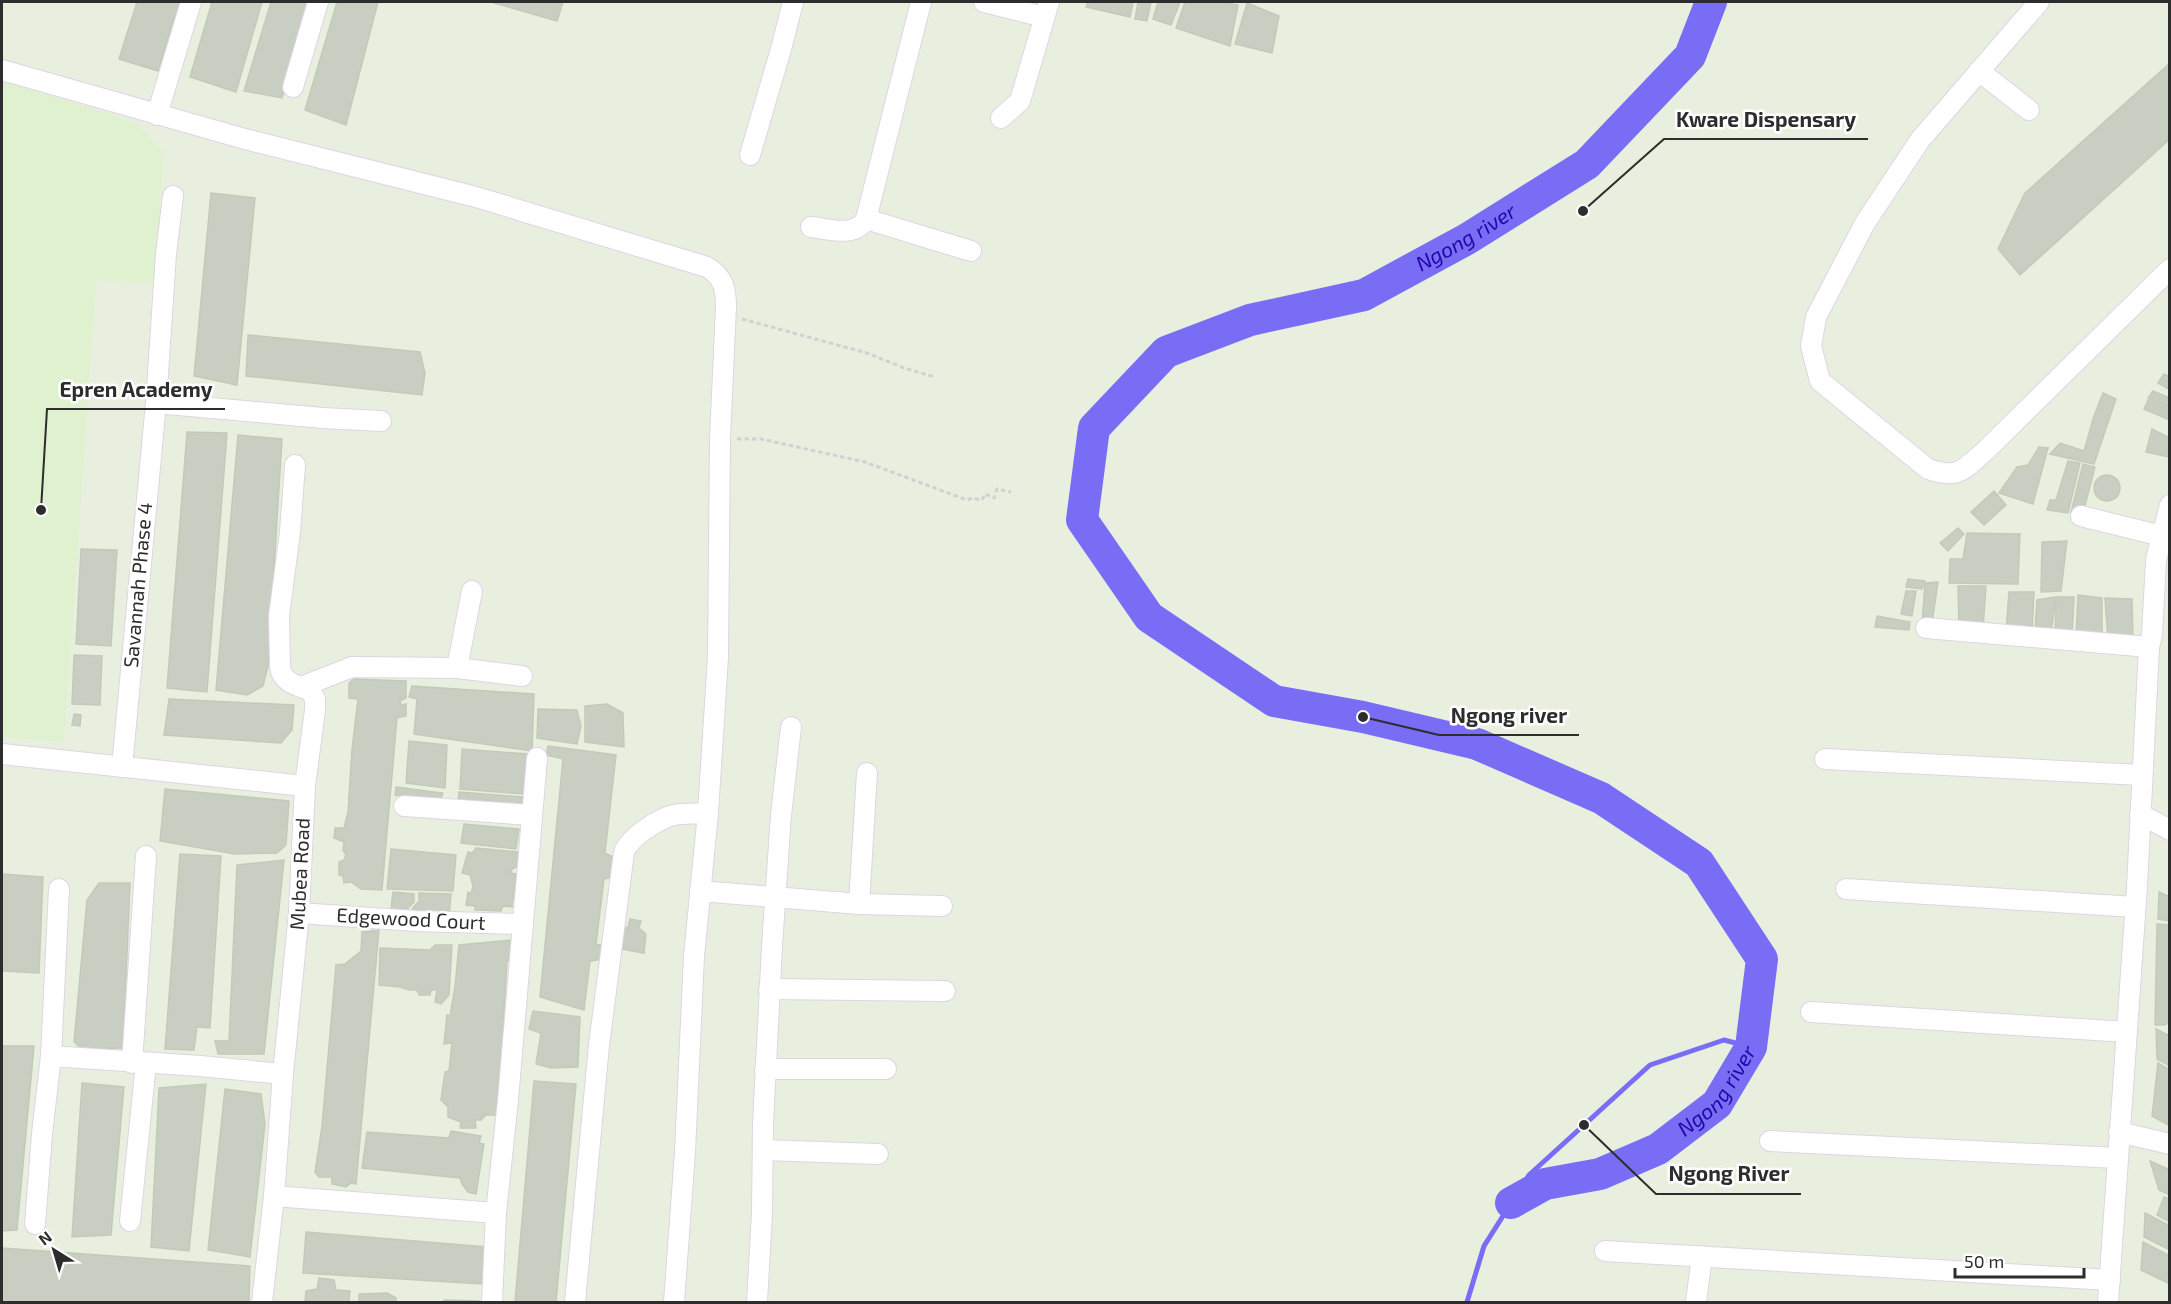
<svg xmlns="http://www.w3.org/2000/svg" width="2171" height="1304" viewBox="0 0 2171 1304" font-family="'Exo 2',sans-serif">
	<rect width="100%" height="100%" fill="#e9efdf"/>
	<!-- education -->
	<polygon fill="#dff1ce" points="2,80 137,123 163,152 156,283 96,280 64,742 2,737"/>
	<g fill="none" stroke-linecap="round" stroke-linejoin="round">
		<!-- stream -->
		<polyline stroke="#796df5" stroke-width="5" points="1467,1302 1484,1246 1529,1175 1650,1065 1724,1040 1751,1047"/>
		<!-- river -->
		<path stroke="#796df5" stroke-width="32" id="s1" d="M1511,1203L1545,1184L1600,1174L1658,1149L1717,1104L1751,1047L1762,959L1699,863L1601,798L1477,744L1363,717L1274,701L1149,617L1082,520L1094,428L1166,352L1250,320L1364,295L1467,239L1587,164L1690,56L1711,2"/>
	</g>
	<!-- building -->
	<g fill="#c8cec1" stroke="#c2cbb8" stroke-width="1.5">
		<polygon points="137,2 179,2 158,71 119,59"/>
		<polygon points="212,2 262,2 236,92 190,77"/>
		<polygon points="271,2 309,2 282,98 244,91"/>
		<polygon points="337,2 378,2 346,125 305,110"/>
		<polygon points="491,2 563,2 557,21"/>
		<polygon points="1088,2 1133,2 1130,17 1086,7"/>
		<polygon points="1138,2 1151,2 1147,21 1135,19"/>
		<polygon points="1158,2 1180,2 1171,25 1153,19"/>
		<polygon points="1185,2 1221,2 1238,5 1230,46 1176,28"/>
		<polygon points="1247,3 1279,16 1272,53 1235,44"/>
		<polygon points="2170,63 2170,139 2020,275 1998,249 2025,193"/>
		<polygon points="211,193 255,198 237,385 194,376"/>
		<polygon points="248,335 420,352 425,373 422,395 246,376"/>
		<polygon points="2164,374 2170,377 2170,390 2158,383"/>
		<polygon points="2153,391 2170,398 2170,408 2148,398"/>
		<polygon points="2103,393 2116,399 2094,464 2050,454 2060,443 2084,451 2094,416"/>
		<polygon points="2148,400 2170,410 2170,420 2144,409"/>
		<polygon points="2152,429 2170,438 2169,457 2146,452"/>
		<polygon points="187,432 227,433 207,692 167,688"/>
		<polygon points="238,435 282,439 268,666 263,686 247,695 216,690"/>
		<polygon points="2039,447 2048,448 2033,504 1999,493 2017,467 2028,465"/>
		<polygon points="2068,461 2080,463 2068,513 2047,510 2050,500 2056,500"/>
		<polygon points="2083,464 2095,467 2083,513 2071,512"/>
		<circle cx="2107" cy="488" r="13"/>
		<polygon points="1994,491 2006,505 1984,525 1971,512"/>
		<polygon points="1958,528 1964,534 1948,551 1940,543"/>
		<polygon points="1967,533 2020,534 2018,584 1949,583 1950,559 1963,559"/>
		<polygon points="2067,541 2061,591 2041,592 2042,542"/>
		<polygon points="81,549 117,550 111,646 76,644"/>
		<polygon points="1908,579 1925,581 1922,589 1906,587"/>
		<polygon points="1938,582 1932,623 1922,623 1925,583"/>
		<polygon points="1958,586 1986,586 1983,628 1959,629"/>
		<polygon points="1906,591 1916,591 1912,616 1901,614"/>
		<polygon points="2009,592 2034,592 2032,632 2006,631"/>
		<polygon points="2078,595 2102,598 2102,638 2076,637"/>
		<polygon points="2056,597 2074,597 2072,636 2055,634"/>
		<polygon points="2056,597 2051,633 2035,630 2037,600"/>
		<polygon points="2105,598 2132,599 2133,641 2108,640"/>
		<polygon points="1877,616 1910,622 1909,630 1875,627"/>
		<polygon points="74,655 102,656 100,705 72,704"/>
		<polygon points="354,679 406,681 406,698 400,701 401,705 406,704 406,716 397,718 382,890 361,889 351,882 344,883 343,876 339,875 339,862 344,860 346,855 343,850 344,842 334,838 335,828 344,828 348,812 352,749 358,699 349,698 349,683"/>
		<polygon points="412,686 534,694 532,751 414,734 417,699 409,697"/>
		<polygon points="169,699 294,705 292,730 281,743 164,735"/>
		<polygon points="607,704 623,713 624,747 585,742 585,706"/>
		<polygon points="538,709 577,710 581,726 577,744 537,738"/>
		<polygon points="74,714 81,715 80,726 72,725"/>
		<polygon points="409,741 447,745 445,788 406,783"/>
		<polygon points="548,746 616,755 605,853 617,859 614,877 604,879 596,944 608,947 604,959 590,961 584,1010 540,997 563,759 546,755"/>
		<polygon points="462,749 528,754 524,794 460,789"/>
		<polygon points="396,787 443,793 440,800 395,795"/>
		<polygon points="165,789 289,801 286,845 277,853 235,854 160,841"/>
		<polygon points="459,792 523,797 521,807 458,803"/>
		<polygon points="464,824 519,829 516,849 461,843"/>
		<polygon points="476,848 518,852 517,867 512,869 511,873 516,874 512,907 503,906 501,911 475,910 475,906 466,905 468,892 471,894 473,886 470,875 462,873 468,852 472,853"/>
		<polygon points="391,849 456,855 453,891 387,889"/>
		<polygon points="180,854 221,856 210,1028 197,1027 194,1050 165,1049"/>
		<polygon points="284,860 264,1054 218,1054 215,1041 229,1041 237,865"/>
		<polygon points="2,874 43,877 39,973 2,971"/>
		<polygon points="99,883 130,883 123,1048 82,1049 74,1042 87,900"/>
		<polygon points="393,892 414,894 414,902 408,908 408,913 391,909"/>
		<polygon points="2159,892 2170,897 2170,921 2158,919"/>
		<polygon points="419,893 451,894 449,915 413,915 412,909 419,901"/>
		<polygon points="630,919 641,921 639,928 646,934 644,953 615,948 619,926 628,928"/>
		<polygon points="2157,924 2170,925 2170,1020 2165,1025 2155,1025"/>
		<polygon points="379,930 356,1184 351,1183 346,1187 332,1184 332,1177 319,1177 315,1172 322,1126 336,965 345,964 361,951 362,932"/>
		<polygon points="512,940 513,958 507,961 498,1115 486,1115 481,1120 475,1120 476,1128 460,1128 461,1122 448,1117 448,1107 441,1100 445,1072 449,1071 452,1043 444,1044 447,1015 450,1016 455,987 459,945"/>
		<polygon points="435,945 452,945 449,995 441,1004 435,1002 437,990 431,990 430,995 419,995 417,990 409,990 400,987 379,985 380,948 430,950"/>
		<polygon points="533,1011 580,1017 578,1067 551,1068 536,1064 541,1033 529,1029"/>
		<polygon points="2156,1029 2170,1036 2170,1066 2157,1059"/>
		<polygon points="2,1046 34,1046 17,1230 2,1231"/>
		<polygon points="2158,1063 2170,1070 2170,1126 2152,1116"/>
		<polygon points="534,1081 576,1084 556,1302 515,1302"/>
		<polygon points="82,1083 124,1087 111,1235 72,1237"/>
		<polygon points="206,1084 189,1251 151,1247 159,1088"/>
		<polygon points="225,1089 261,1094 265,1124 250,1257 208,1250"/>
		<polygon points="451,1131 481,1136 479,1143 484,1144 476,1194 468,1192 462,1184 460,1178 362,1168 367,1132 449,1138"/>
		<polygon points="2150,1161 2170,1170 2170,1195 2159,1190"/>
		<polygon points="2164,1197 2170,1199 2170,1222 2157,1215"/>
		<polygon points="2145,1213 2170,1226 2170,1250 2144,1237"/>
		<polygon points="306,1232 487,1247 483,1284 303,1273"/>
		<polygon points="2143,1242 2170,1256 2170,1284 2141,1270"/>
		<polygon points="2,1248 250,1266 249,1302 2,1302"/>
		<polygon points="319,1278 334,1280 336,1290 350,1291 349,1302 305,1302 306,1291 317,1289"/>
		<polygon points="387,1293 396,1298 396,1302 359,1302 359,1294"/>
		<polygon points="444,1300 480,1301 444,1302"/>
	</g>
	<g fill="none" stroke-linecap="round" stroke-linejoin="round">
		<defs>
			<g id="minor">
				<polyline points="984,2 1044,17"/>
				<path d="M2039,2L1920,140L1865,223L1816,317L1811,346L1820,381L1928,469C1959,479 1962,471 1985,451L2170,269"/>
				<path d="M2,70L245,139L476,197L707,267C724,277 726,290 726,307L720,438L718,657L708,813L694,956L685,1152L674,1302"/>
				<polyline points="1979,71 2029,110"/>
				<polyline points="293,87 318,2"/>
				<polyline points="157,115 191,2"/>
				<polyline points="1001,118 1020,101 1049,2"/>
				<polyline points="750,155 781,49 793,2"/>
				<polyline points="866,219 971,251"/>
				<path d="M811,227C829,229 855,238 866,219L921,2"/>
				<polyline points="156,403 323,418 381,421"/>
				<polyline points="2081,516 2162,536"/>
				<polyline points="1926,628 2149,647"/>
				<polyline points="457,668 472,591"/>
				<polyline points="301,687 352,667 457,668 522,676"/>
				<polyline points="2,754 305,786"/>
				<polyline points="1825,759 2141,775"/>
				<polyline points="122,767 156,403 166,254 173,196"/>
				<polyline points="404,806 531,815"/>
				<polyline points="2140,814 2170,830"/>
				<polyline points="1846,889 2135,907"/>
				<polyline points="700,891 859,904 942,906"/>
				<polyline points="859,904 867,773"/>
				<polyline points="299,913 416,921 523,924"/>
				<polyline points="769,989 945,991"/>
				<polyline points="1811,1012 2127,1032"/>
				<polyline points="51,1056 200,1066 283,1074"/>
				<polyline points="132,1063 146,856"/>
				<polyline points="765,1069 886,1069"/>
				<polyline points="2119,1132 2170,1144"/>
				<polyline points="1770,1141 2117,1158"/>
				<polyline points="764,1150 878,1154"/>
				<polyline points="274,1196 496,1213"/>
				<polyline points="130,1221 146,1063"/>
				<polyline points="35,1224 42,1134 51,1056 59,889"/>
				<polyline points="1605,1251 2110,1280"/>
				<path d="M262,1302L274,1196L283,1074L299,913L305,786L315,710V699L310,690C297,686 281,682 280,666L279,616L290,532L295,465"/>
				<polyline points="492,1302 496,1213 508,1100 537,758"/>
				<path d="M575,1302L599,1045L624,852C630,837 658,819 674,815C684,813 697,814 708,813"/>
				<polyline points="757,1302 762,1213 763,1124 772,946 781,815 791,727"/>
				<polyline points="1696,1302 1702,1256"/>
				<polyline points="2108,1302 2137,887 2149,647 2152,635 2156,560 2170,505"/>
			</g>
		</defs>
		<!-- minor casing -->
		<use href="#minor" stroke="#dfd4e6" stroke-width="22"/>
		<!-- path -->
		<g stroke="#d1d1d1" stroke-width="3" stroke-dasharray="4.5 3" stroke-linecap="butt">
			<polyline points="742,319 867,353 904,368 935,377"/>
			<polyline points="737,439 761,439 865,462 967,500 972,498 982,500 985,494 994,498 997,489 1011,492"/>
		</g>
		<!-- minor -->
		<use href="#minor" stroke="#fff" stroke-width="20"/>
	</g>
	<g text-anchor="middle" stroke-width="5" stroke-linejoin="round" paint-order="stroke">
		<!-- street labels -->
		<g font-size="20" fill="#2d2d2d" stroke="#fff">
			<text transform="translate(138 585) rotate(-85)" y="7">Savannah Phase 4</text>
			<text transform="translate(300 874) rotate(-87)" y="7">Mubea Road</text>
			<text transform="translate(411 919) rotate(3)" y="7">Edgewood Court</text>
		</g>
		<!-- water labels -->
		<g font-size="21" font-style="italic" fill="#2106a8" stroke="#fff">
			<text dy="7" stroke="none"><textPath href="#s1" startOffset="1752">Ngong river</textPath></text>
			<text dy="7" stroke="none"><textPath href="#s1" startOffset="242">Ngong river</textPath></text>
		</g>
	</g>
	<!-- callouts -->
	<path fill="none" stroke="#2d2d2d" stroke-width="2" d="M1583 211L1664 139H1868M41 510L47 409H225M1363 717L1439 735H1579M1584 1125L1656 1194H1801"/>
	<g fill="#2d2d2d" stroke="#fff" stroke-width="2">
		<circle cx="1583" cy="211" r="6"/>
		<circle cx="41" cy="510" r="6"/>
		<circle cx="1363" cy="717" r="6"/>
		<circle cx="1584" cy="1125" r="6"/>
	</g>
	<g font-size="21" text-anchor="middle" font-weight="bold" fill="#2d2d2d" stroke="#fff" stroke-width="5" stroke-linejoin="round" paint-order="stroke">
		<text x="1766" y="127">Kware Dispensary</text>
		<text x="136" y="397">Epren Academy</text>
		<text x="1509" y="723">Ngong river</text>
		<text x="1729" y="1181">Ngong River</text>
	</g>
	<!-- border -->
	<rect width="2171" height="1304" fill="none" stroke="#2d2d2d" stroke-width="6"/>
	<!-- north arrow -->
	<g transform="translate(54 1250) rotate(323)" stroke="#ffffff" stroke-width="4.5" paint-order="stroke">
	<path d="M0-4.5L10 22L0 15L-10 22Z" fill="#2d2d2d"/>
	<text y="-9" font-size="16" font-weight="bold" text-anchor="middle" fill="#2d2d2d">N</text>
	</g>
	<!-- scale -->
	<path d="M1955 1268v9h129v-9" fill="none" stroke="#2d2d2d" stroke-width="3"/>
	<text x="1964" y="1268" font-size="18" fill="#2d2d2d" stroke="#ffffff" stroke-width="4.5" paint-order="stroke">50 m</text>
</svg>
